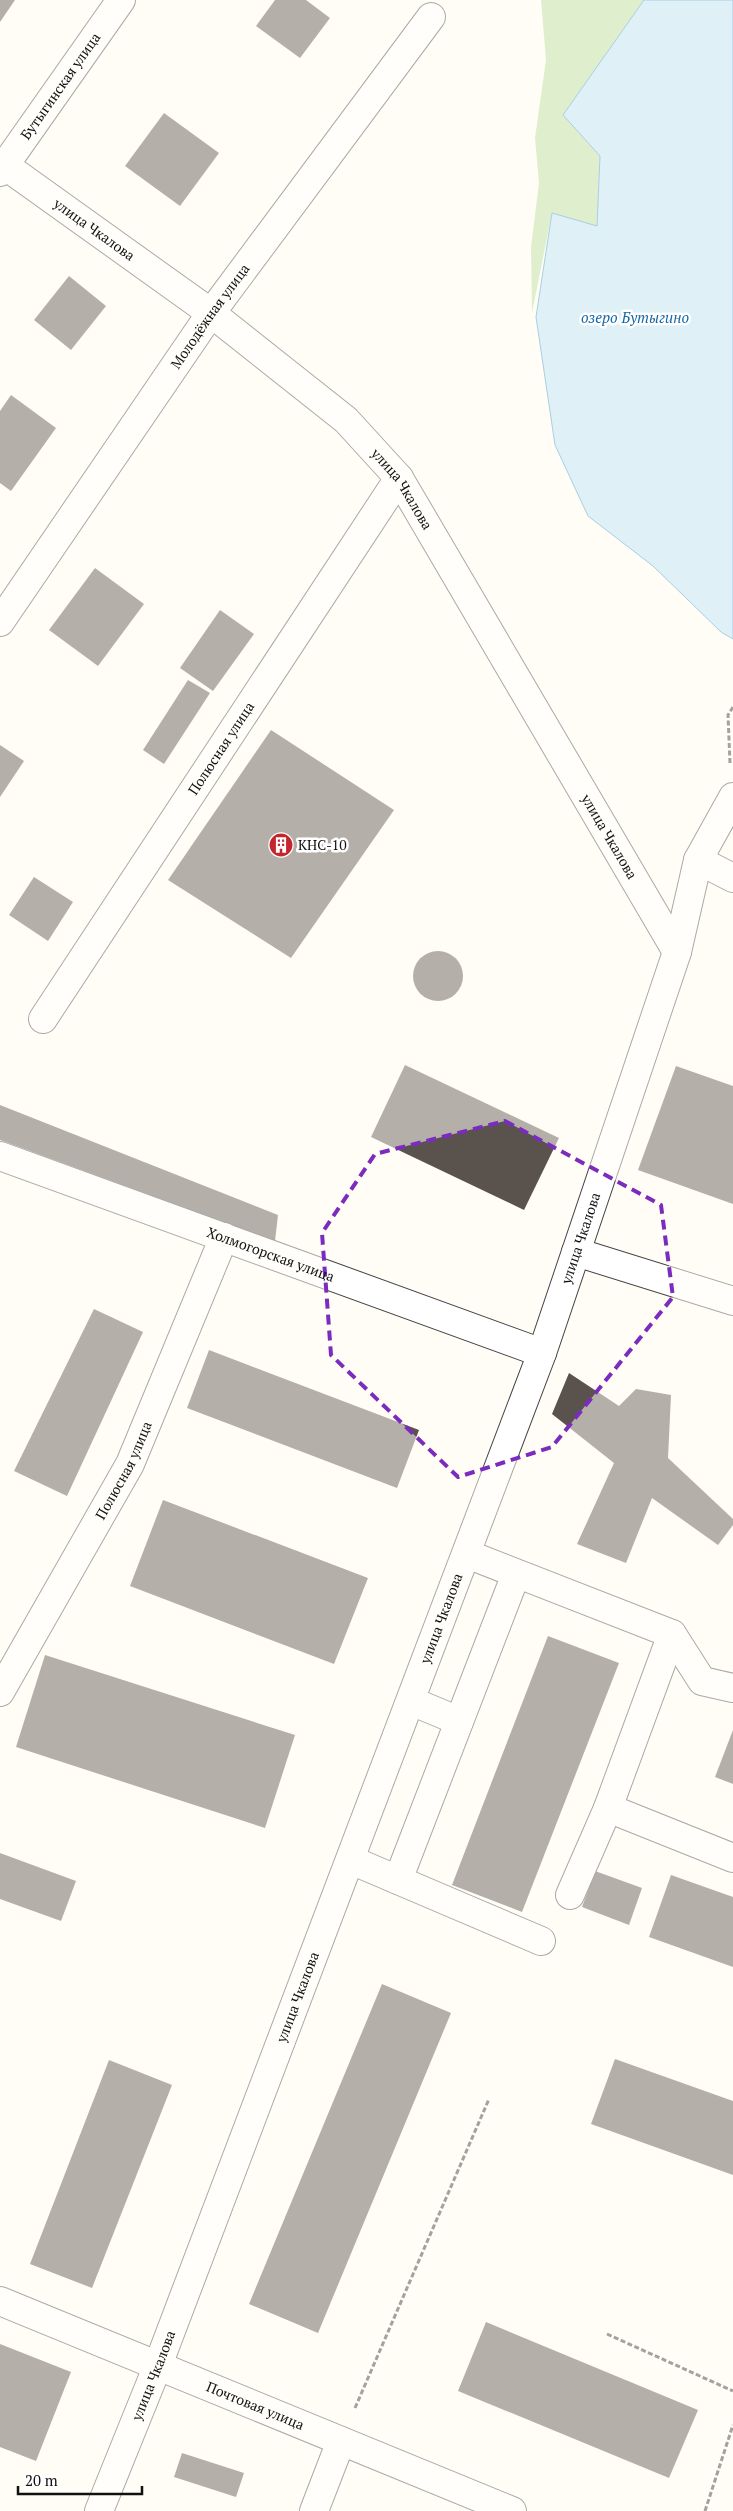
<svg xmlns="http://www.w3.org/2000/svg" width="733" height="2511" viewBox="0 0 733 2511" font-family="'PT Serif',serif">
	<rect width="100%" height="100%" fill="#fffdf5"/>
	<!-- forest -->
	<polygon fill="#b9dc9c" points="541,0 644,0 563,115 600,156 597,227 552,213 532,313 531,247 539,183 535,138 546,60"/>
	<!-- water -->
	<polygon fill="#b9e0f7" stroke="#3f96cf" points="644,0 733,0 733,639 721,632 653,566 588,516 555,445 536,317 552,213 597,226 600,156 563,115"/>
	<!-- building -->
	<g fill="#5a524d">
		<polygon points="0,0 15,0 0,22"/>
		<polygon points="275,0 306,0 330,18 300,58 256,26"/>
		<polygon points="164,113 219,153 180,206 125,166"/>
		<polygon points="69,276 106,306 71,350 34,320"/>
		<polygon points="11,395 56,428 11,491 0,483 0,411"/>
		<polygon points="95,568 144,604 98,666 49,630"/>
		<polygon points="220,610 254,634 213,691 180,668"/>
		<polygon points="188,680 210,693 164,764 143,750"/>
		<polygon points="271,730 394,810 291,958 168,880"/>
		<polygon points="0,745 24,761 0,797"/>
		<polygon points="34,877 73,902 48,941 9,915"/>
		<circle cx="438" cy="976" r="25"/>
		<polygon points="405,1065 559,1138 524,1210 371,1137"/>
		<polygon points="676,1066 733,1086 733,1204 638,1170"/>
		<polygon points="0,1105 278,1215 275,1241 0,1140"/>
		<polygon points="94,1309 143,1332 67,1496 14,1471"/>
		<polygon points="209,1350 419,1430 397,1488 187,1408"/>
		<polygon points="569,1373 619,1406 636,1389 671,1395 668,1458 733,1519 733,1525 718,1545 652,1498 626,1563 577,1544 614,1463 552,1414"/>
		<polygon points="163,1500 368,1578 334,1664 130,1586"/>
		<polygon points="548,1636 619,1663 522,1912 452,1885"/>
		<polygon points="45,1655 295,1735 265,1828 16,1747"/>
		<polygon points="733,1730 733,1784 715,1777"/>
		<polygon points="0,1853 76,1881 61,1921 0,1899"/>
		<polygon points="595,1871 642,1888 629,1925 582,1907"/>
		<polygon points="671,1875 733,1897 733,1967 649,1937"/>
		<polygon points="382,1984 451,2013 318,2333 249,2304"/>
		<polygon points="615,2059 733,2101 733,2175 591,2124"/>
		<polygon points="109,2060 172,2085 92,2288 30,2264"/>
		<polygon points="486,2322 698,2410 669,2478 458,2391"/>
		<polygon points="0,2344 71,2372 36,2461 0,2447"/>
		<polygon points="182,2453 244,2473 236,2497 174,2477"/>
	</g>
	<g fill="none" stroke-linecap="round" stroke-linejoin="round">
		<defs>
			<g id="minor">
				<path id="s1" d="M0,162L211,313L346,420L399,478L677,952"/>
				<path id="s2" d="M0,172L121,0"/>
				<path id="s3" d="M0,622L211,313L431,17"/>
				<polyline points="698,860 733,878"/>
				<path id="s4" d="M43,1019L399,478"/>
				<path id="s5" d="M0,1156L542,1353"/>
				<polyline points="576,1252 733,1301"/>
				<polyline points="467,1554 672,1634 702,1681 733,1688"/>
				<polyline points="672,1634 608,1808 733,1858"/>
				<path id="s6" d="M0,1692L130,1464L224,1237"/>
				<polyline points="411,1701 459,1721"/>
				<polyline points="351,1860 541,1941"/>
				<polyline points="398,1880 516,1574"/>
				<polyline points="570,1895 608,1808"/>
				<path id="s7" d="M0,2301L512,2511"/>
				<path id="s8" d="M99,2511L158,2365L542,1353L677,952L698,860L733,797"/>
				<polyline points="314,2511 341,2441"/>
			</g>
		</defs>
		<!-- minor casing -->
		<use href="#minor" stroke="#444" stroke-width="30"/>
		<!-- path -->
		<g stroke="#333" stroke-width="3" stroke-dasharray="5 2.5" stroke-linecap="butt">
			<polyline points="730,763 728,715 733,707"/>
			<polyline points="607,2334 733,2391"/>
			<polyline points="355,2408 489,2099"/>
			<polyline points="705,2511 733,2425"/>
		</g>
		<!-- minor -->
		<use href="#minor" stroke="#fff" stroke-width="28"/>
	</g>
	<!-- marked area -->
	<path d="M0 0H733V2511H0ZM505,1121L661,1205L673,1297L552,1447L458,1477L331,1355L322,1233L375,1154Z" fill="#fffdf5" fill-opacity=".55" fill-rule="evenodd"/>
	<path fill="none" stroke="#7b2cbf" stroke-width="4" stroke-dasharray="10 6" stroke-linejoin="round" d="M505,1121L661,1205L673,1297L552,1447L458,1477L331,1355L322,1233L375,1154Z"/>
	<!-- icons -->
	<defs>
		<symbol id="building-disc" viewBox="-11 -11 22 22"><circle r="9.5" fill="#c4262e" stroke="#fff"/><path d="M-4-6H4V6H1V3H-1V6H-4ZM-2.5-4.3h1.7v1.8h-1.7ZM.8-4.3h1.7v1.8H.8ZM-2.5-1h1.7V.8h-1.7ZM.8-1h1.7V.8H.8Z" fill="#fff"/></symbol>
	</defs>
	<g fill-rule="evenodd">
		<use href="#building-disc" x="267" y="831" width="28" height="28"/>
	</g>
	<g text-anchor="middle" stroke-width="5" stroke-linejoin="round" paint-order="stroke">
		<!-- street labels -->
		<g font-size="14" fill="#111" stroke="#fff">
			<text dy="5" stroke="none"><textPath href="#s2" startOffset="105">Бутыгинская улица</textPath></text>
			<text dy="5" stroke="none"><textPath href="#s1" startOffset="116">улица Чкалова</textPath></text>
			<text dy="5" stroke="none"><textPath href="#s3" startOffset="371">Молодёжная улица</textPath></text>
			<text dy="5" stroke="none"><textPath href="#s1" startOffset="521">улица Чкалова</textPath></text>
			<text dy="5" stroke="none"><textPath href="#s4" startOffset="324">Полюсная улица</textPath></text>
			<text dy="5" stroke="none"><textPath href="#s1" startOffset="926">улица Чкалова</textPath></text>
			<text dy="5" stroke="none"><textPath href="#s8" startOffset="1361">улица Чкалова</textPath></text>
			<text dy="5" stroke="none"><textPath href="#s5" startOffset="288">Холмогорская улица</textPath></text>
			<text dy="5" stroke="none"><textPath href="#s6" startOffset="254">Полюсная улица</textPath></text>
			<text dy="5" stroke="none"><textPath href="#s8" startOffset="956">улица Чкалова</textPath></text>
			<text dy="5" stroke="none"><textPath href="#s8" startOffset="551">улица Чкалова</textPath></text>
			<text dy="5" stroke="none"><textPath href="#s8" startOffset="146">улица Чкалова</textPath></text>
			<text dy="5" stroke="none"><textPath href="#s7" startOffset="276">Почтовая улица</textPath></text>
		</g>
		<!-- poi labels -->
		<g font-size="14" fill="#111" stroke="#fff" text-anchor="start">
			<text x="298" y="850">КНС-10</text>
		</g>
		<!-- water labels -->
		<g font-size="15" font-style="italic" fill="#1768a6" stroke="#fff">
			<text x="635" y="323">озеро Бутыгино</text>
		</g>
	</g>
	<!-- scale -->
	<path d="M18 2486v8h124v-8" fill="none" stroke="#111111" stroke-width="2.5"/>
	<text x="25" y="2486" font-size="15" fill="#111111" stroke="#ffffff" stroke-width="4" paint-order="stroke">20 m</text>
</svg>
